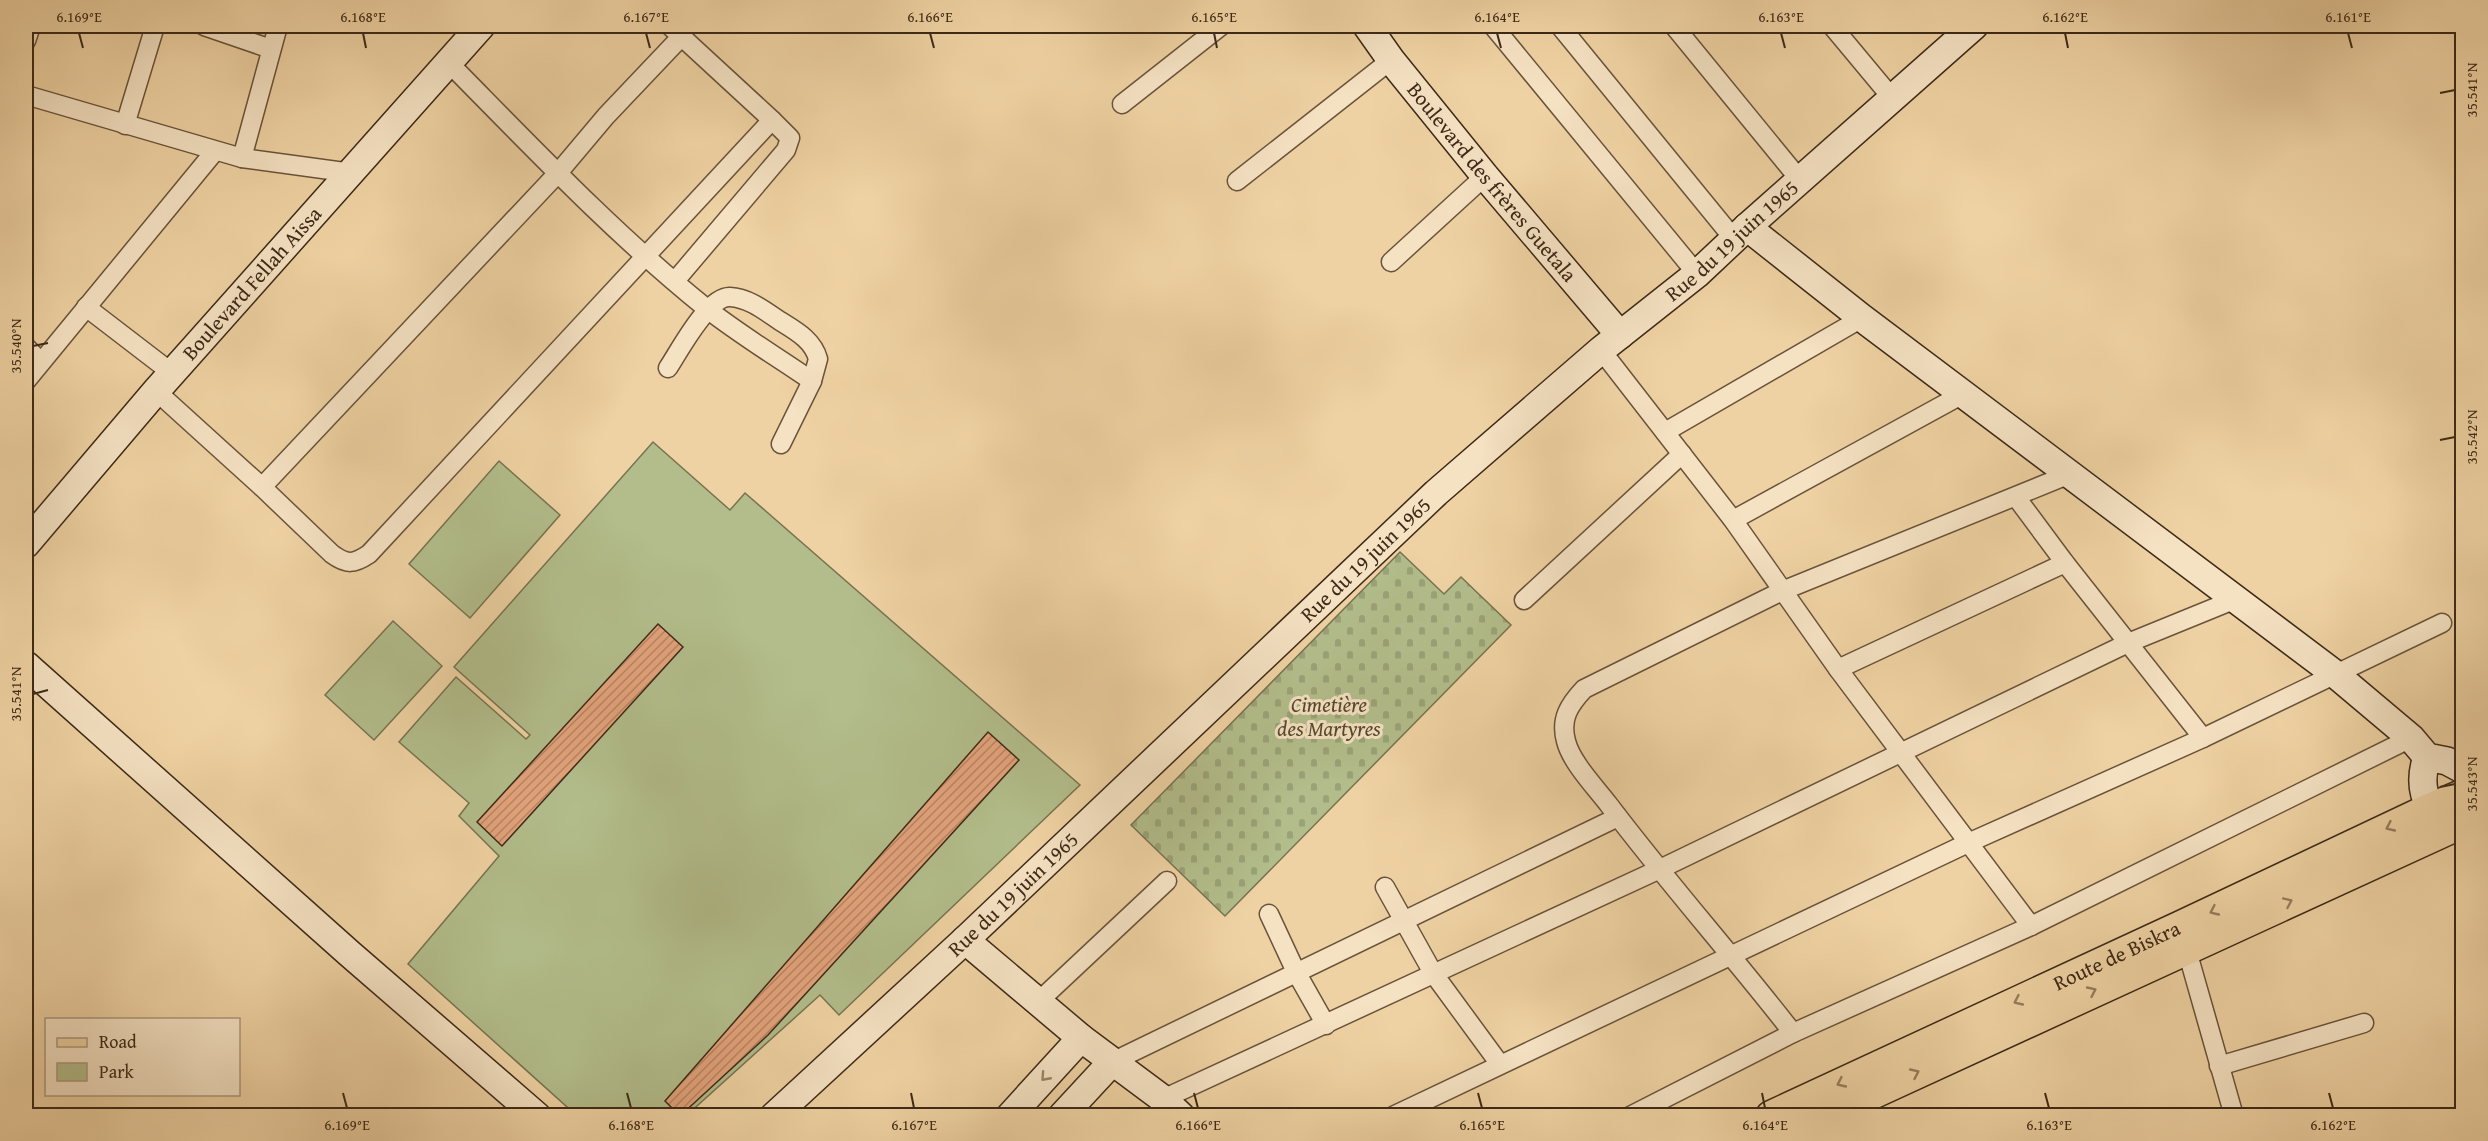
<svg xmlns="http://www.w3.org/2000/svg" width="2488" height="1141" viewBox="0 0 2488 1141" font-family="'Gentium Book Plus',serif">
	<defs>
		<pattern id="cemetery-stones" width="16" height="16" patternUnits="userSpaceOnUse" patternTransform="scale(1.5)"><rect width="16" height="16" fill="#b2bd8b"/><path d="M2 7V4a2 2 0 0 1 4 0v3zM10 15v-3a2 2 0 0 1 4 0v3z" fill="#9aa277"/></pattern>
		<pattern id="building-hatch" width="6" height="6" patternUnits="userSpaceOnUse" patternTransform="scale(1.5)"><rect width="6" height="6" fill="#e3a37b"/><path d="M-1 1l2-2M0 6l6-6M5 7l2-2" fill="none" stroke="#b98564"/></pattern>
	</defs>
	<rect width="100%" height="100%" fill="#efd2a3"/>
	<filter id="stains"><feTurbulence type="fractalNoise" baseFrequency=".00333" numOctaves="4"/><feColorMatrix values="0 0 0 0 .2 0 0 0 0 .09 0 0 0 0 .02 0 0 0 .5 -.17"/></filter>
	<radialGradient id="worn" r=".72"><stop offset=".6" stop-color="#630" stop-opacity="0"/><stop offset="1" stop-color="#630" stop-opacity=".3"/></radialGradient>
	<!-- green -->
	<g fill="#b2bd8b" stroke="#777351" stroke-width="1.5">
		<polygon points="653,442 730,510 745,493 1080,785 839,1015 820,995 687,1115 576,1115 408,964 499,856 459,816 469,803 399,742 456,677 526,739 530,735 454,667"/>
		<polygon points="499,461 560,515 470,618 409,564"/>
		<polygon points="393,621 442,666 374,740 325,695"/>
	</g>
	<!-- cemetery -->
	<polygon fill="url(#cemetery-stones)" stroke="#777351" stroke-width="1.5" points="1400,552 1444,594 1461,577 1511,625 1225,916 1131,825"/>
	<!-- building -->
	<g fill="url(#building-hatch)" stroke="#3c2917" stroke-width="1.5">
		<polygon points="658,624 683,647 502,846 477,822"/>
		<polygon points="988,732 1019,760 768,1035 680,1116 665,1101"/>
	</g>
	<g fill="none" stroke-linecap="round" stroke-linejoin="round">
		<defs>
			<polyline id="lane" points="681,37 696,26"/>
			<g id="street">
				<polyline points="204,26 271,49"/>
				<polyline points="1493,26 1697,274"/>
				<polyline points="1560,26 1734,239"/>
				<polyline points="1674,26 1800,180"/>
				<polyline points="1832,26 1892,98"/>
				<polyline points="26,41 31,26"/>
				<path d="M448,62C531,146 614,234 706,308C739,334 777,357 812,381"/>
				<polyline points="26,95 242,158 352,173"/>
				<polyline points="1122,104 1221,26"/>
				<polyline points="125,125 155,26"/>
				<polyline points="242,158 278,26"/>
				<polyline points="1237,181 1391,60"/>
				<polyline points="1391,262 1485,176"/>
				<polyline points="675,281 786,150 790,138 772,120"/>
				<polyline points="86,307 172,373"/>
				<polyline points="26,347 41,362"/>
				<polyline points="1601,350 1733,520 1838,669 2031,926"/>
				<path d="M668,368C680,350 708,296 730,297C749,298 765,311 780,321C796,331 813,340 818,359L812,381L781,444"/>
				<polyline points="26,381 215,151"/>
				<path d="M156,391L262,487L332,554C347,565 354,564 369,554L772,120L670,26"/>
				<polyline points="1665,432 1862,318"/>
				<polyline points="262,487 558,173 606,116 681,37"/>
				<polyline points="2016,497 2065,563 2203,738"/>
				<polyline points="1733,520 1963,394"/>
				<polyline points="1524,600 1682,454"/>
				<polyline points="1838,669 2065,563"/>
				<polyline points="1385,887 1433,973 1499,1063"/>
				<polyline points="1269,914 1296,972 1326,1025"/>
				<polyline points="2184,940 2234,1116"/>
				<polyline points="1039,1001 1167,881"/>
				<path d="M1793,1033C1733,956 1668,883 1609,805C1596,788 1571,762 1566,741C1560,719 1569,705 1584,689L1782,591L2070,474"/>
				<polyline points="1112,1062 1618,817"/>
				<polyline points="2219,1066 2364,1023"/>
				<polyline points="1163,1099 1660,869 2128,643 2236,599"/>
				<polyline points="1393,1116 1968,843 2203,738 2442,623"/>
				<polyline points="1630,1116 1793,1033 2031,926 2411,738"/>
			</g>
			<g id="secondary">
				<path id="s1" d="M1367,26L1391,60L1485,176L1620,335"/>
				<polyline points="1747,227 1862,318 2335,674 2411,738 2427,757 2447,761 2462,769"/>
				<path id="s2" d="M26,544L156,391L481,26"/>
				<polyline points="26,665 350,954 537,1116"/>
				<path d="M2427,757C2417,786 2426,803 2441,828"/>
				<polyline points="965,940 1081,1038 1163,1099 1181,1116"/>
				<path id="s3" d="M774,1116L965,940L1436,493L1601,350L1697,274L1747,227L1974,26"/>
				<polyline points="1010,1116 1081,1038"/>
				<polyline points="1062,1116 1112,1062"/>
			</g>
			<g id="primary">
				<path id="s4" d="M1771,1116L2181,926L2429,809L2462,795"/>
				<polyline points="1824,1116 2462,823"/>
			</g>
		</defs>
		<!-- lane casing -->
		<use href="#lane" stroke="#69533a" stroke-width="12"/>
		<!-- street casing -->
		<use href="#street" stroke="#69533a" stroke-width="21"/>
		<!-- secondary casing -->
		<use href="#secondary" stroke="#3c2917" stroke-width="30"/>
		<!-- primary casing -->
		<use href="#primary" stroke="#3c2917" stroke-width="33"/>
		<!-- lane -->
		<use href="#lane" stroke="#f5e2c3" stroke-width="9"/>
		<!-- street -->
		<use href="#street" stroke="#f5e2c3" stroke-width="18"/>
		<!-- secondary -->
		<use href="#secondary" stroke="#f5e2c3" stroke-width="27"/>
		<!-- primary -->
		<use href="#primary" stroke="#efd2a3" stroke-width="30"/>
	</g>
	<!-- one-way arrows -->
	<defs><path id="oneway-chevron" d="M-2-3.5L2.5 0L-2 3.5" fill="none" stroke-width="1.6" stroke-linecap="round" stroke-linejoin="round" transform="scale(1.5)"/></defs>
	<g stroke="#967e5d">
		<use href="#oneway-chevron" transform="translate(2390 827) rotate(155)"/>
		<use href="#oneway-chevron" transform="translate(2288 902) rotate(-24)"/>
		<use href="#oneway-chevron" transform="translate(2214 911) rotate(155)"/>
		<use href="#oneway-chevron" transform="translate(2092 991) rotate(-25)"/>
		<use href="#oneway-chevron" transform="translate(2018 1001) rotate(155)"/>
		<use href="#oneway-chevron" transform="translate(1915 1073) rotate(-25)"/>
		<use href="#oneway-chevron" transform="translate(1841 1083) rotate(155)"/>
	</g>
	<use stroke="#98866d" href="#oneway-chevron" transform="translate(1045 1077) rotate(132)"/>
	<!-- ticks -->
	<path fill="none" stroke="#3c2917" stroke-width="2" d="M79,33L83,48M363,33L366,48M646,33L650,48M930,33L934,48M1214,33L1217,48M1497,33L1501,48M1781,33L1785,48M2065,33L2068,48M2348,33L2352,48M2440,93L2455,90M33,346L48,343M2440,440L2455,437M33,694L48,690M2440,787L2455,784M343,1093L347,1108M627,1093L631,1108M911,1093L914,1108M1194,1093L1198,1108M1478,1093L1482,1108M1762,1093L1765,1108M2045,1093L2049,1108M2329,1093L2333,1108"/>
	<g text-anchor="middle" stroke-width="6" stroke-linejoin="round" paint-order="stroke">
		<!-- street labels -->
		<g font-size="21" fill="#3c2917" stroke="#f5e2c3">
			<text dy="7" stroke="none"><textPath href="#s1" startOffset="200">Boulevard des frères Guetala</textPath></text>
			<text dy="7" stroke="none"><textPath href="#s3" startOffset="1298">Rue du 19 juin 1965</textPath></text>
			<text dy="7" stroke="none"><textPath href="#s2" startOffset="345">Boulevard Fellah Aissa</textPath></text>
			<text dy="7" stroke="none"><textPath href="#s3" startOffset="812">Rue du 19 juin 1965</textPath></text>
			<text dy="7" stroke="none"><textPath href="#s3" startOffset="326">Rue du 19 juin 1965</textPath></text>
			<text dy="7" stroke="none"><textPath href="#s4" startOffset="381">Route de Biskra</textPath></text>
		</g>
		<!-- park labels -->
		<g font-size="21" font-style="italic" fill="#54472e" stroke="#f5e2c3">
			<text x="1329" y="712">Cimetière<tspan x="1329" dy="24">des Martyres</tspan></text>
		</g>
	</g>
	<!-- margin -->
	<rect width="2488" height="1141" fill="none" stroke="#efd2a3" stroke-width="66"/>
	<!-- legend -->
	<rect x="45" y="1018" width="195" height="78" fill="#f5e2c3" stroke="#ab987e" stroke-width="1.5"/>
	<rect x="57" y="1038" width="30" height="9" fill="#efd2a3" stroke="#ab987e" stroke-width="1.5"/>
	<text x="99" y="1048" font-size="18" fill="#3c2917">Road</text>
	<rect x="57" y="1063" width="30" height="18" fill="#b2bd8b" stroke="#ab987e" stroke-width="1.5"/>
	<text x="99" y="1078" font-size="18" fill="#3c2917">Park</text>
	<rect x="33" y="33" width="2422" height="1075" fill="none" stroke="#3c2917" stroke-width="2"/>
	<g font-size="15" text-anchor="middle" fill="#3c2917">
		<text x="79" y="22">6.169°E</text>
		<text x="363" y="22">6.168°E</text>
		<text x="646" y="22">6.167°E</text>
		<text x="930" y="22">6.166°E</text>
		<text x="1214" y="22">6.165°E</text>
		<text x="1497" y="22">6.164°E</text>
		<text x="1781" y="22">6.163°E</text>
		<text x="2065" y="22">6.162°E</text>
		<text x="2348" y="22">6.161°E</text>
		<text transform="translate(2472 90) rotate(-90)" y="5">35.541°N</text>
		<text transform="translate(16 346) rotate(-90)" y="5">35.540°N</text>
		<text transform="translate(2472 437) rotate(-90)" y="5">35.542°N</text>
		<text transform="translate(16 694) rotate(-90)" y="5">35.541°N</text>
		<text transform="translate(2472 784) rotate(-90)" y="5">35.543°N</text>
		<text x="347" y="1130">6.169°E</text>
		<text x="631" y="1130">6.168°E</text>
		<text x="914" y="1130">6.167°E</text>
		<text x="1198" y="1130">6.166°E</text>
		<text x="1482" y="1130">6.165°E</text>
		<text x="1765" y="1130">6.164°E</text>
		<text x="2049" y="1130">6.163°E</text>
		<text x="2333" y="1130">6.162°E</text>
	</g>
	<rect width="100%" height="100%" filter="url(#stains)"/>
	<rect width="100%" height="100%" fill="url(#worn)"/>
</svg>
